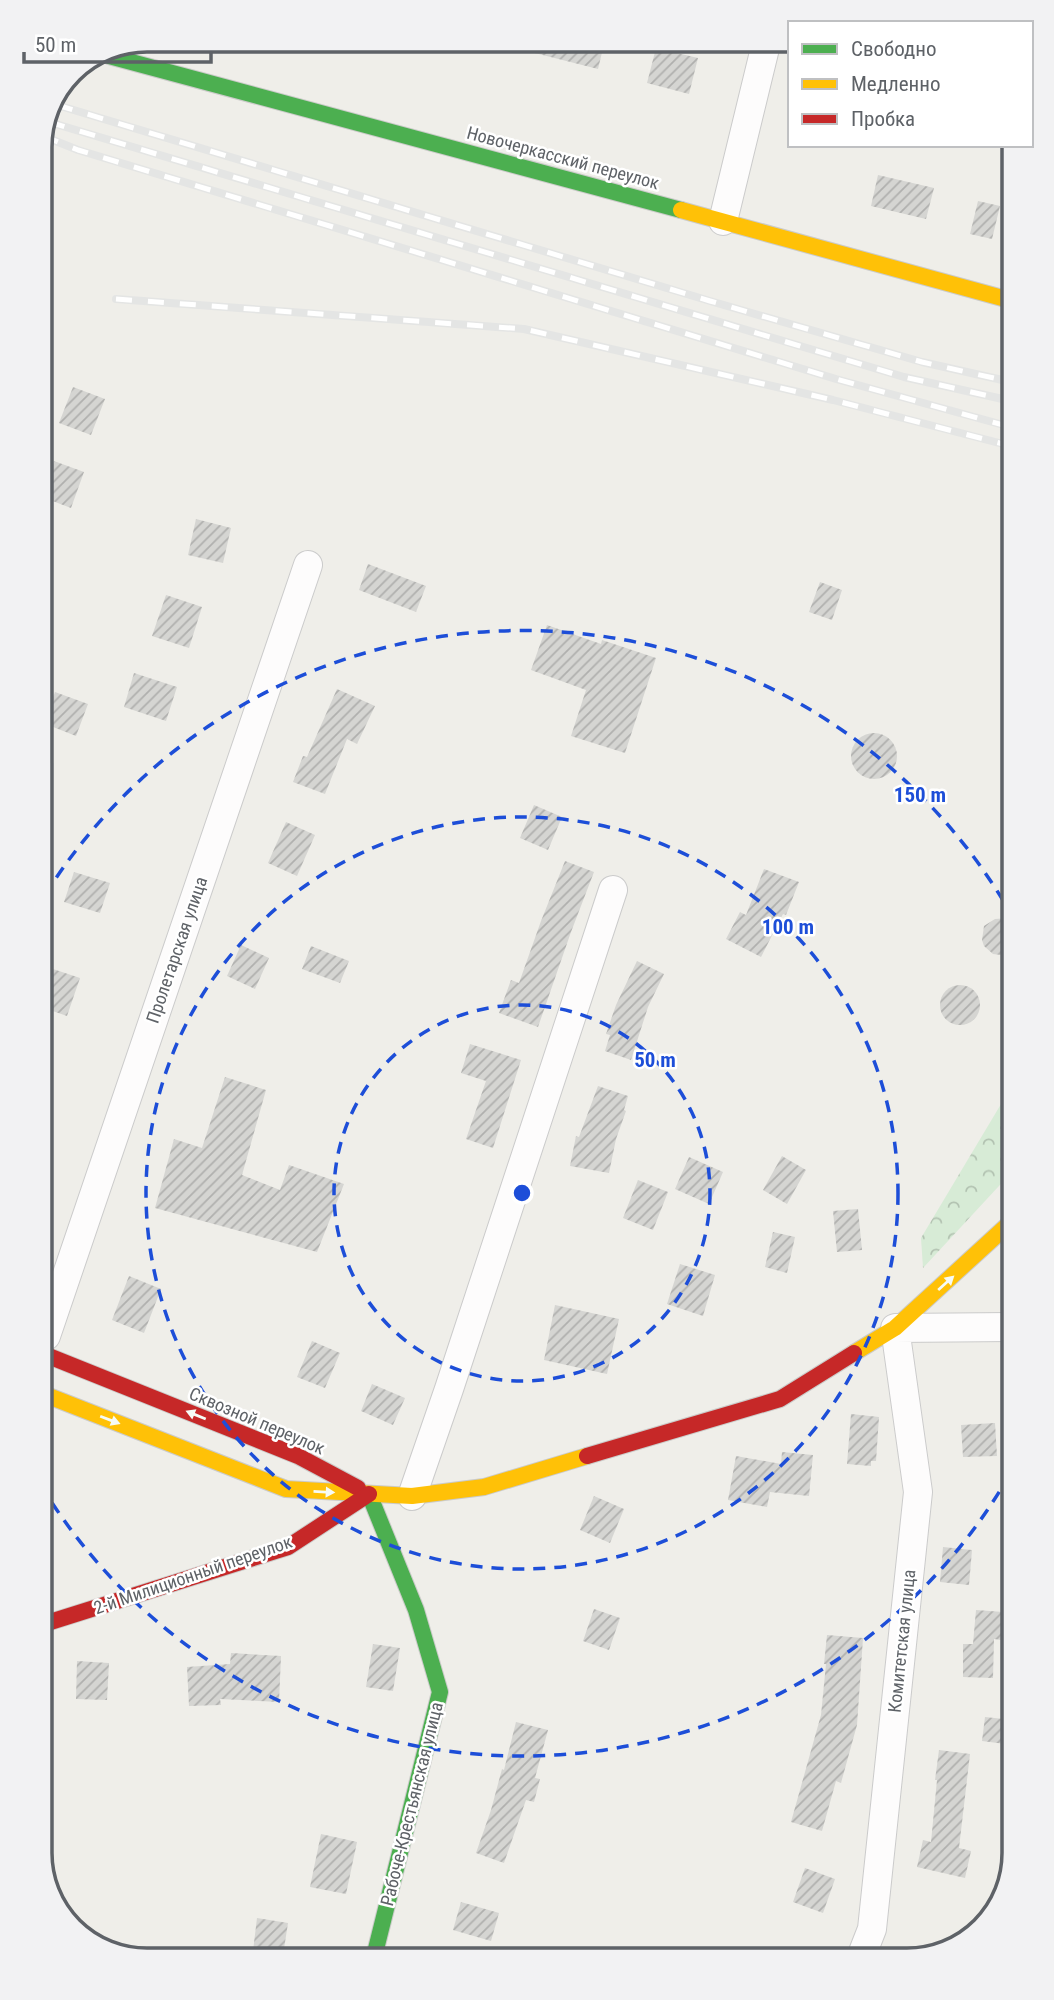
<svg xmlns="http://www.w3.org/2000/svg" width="1054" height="2000" viewBox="0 0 1054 2000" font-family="'Roboto Condensed',sans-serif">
	<defs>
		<pattern id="forest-crowns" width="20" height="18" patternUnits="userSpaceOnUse" patternTransform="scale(1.75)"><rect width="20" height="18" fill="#d7ebd6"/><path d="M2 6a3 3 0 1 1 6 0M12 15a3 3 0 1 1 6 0" fill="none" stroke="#b2c2b1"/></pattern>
		<pattern id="building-hatch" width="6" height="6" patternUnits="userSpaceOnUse" patternTransform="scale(1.75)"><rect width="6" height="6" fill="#d5d5d2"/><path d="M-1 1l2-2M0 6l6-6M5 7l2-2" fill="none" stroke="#b0b0ae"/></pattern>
	</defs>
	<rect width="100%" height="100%" fill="#efeee9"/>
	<!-- forest -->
	<polygon fill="url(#forest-crowns)" points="1010,1089 1011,1173 923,1268 921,1238"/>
	<!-- building -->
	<g fill="url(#building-hatch)">
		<polygon points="516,40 605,40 598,69 515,48"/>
		<polygon points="656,48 698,58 689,94 647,83"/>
		<polygon points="878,175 934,188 926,219 871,206"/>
		<polygon points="978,201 1000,206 992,239 970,234"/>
		<polygon points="73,387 105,399 91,435 59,423"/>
		<polygon points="54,461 84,472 71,508 42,497"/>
		<polygon points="196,519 231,528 223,563 188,555"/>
		<polygon points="368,564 426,586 416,612 359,590"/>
		<polygon points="820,582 842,590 832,620 809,612"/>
		<polygon points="166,595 202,607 189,648 152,636"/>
		<polygon points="547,625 601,644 602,640 656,658 625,753 571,736 586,690 531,670"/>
		<polygon points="134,673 177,687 166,721 124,707"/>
		<polygon points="337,689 375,706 357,744 347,739 325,794 293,782 303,756 307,757"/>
		<polygon points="55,692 88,704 76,736 43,723"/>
		<circle cx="874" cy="756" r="23"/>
		<polygon points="534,805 562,817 548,850 520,838"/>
		<polygon points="286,822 315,835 297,876 268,863"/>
		<polygon points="565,861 594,872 571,932 538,1027 499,1013 511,980 519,983 541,921"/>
		<polygon points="764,869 799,882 786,915 783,914 761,957 726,939 740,912 746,915"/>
		<polygon points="74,872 110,883 100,913 64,902"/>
		<polygon points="1009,918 1009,956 993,954 984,946 982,940 984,926 995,919"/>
		<polygon points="241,945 269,958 255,989 227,976"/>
		<polygon points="311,946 349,961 340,983 302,969"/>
		<polygon points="637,961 664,974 648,1007 631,1060 605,1051 610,1035 606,1034 616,1005"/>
		<polygon points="44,966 80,978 67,1016 44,1008"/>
		<circle cx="960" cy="1005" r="20"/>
		<polygon points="470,1044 521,1060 493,1148 466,1139 486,1081 461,1073"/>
		<polygon points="225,1077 266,1090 242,1175 280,1190 289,1165 344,1184 317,1252 155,1208 174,1139 202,1148"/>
		<polygon points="598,1086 628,1096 624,1110 626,1111 616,1139 609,1173 570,1166 576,1136 579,1137"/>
		<polygon points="782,1156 806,1170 787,1204 763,1190"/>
		<polygon points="689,1157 723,1172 709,1204 675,1189"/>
		<polygon points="638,1180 668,1192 653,1230 623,1218"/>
		<polygon points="858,1209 862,1250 837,1252 833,1211"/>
		<polygon points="773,1232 795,1237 787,1273 765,1267"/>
		<polygon points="680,1264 715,1275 703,1316 667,1304"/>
		<polygon points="129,1276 161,1289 144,1333 112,1320"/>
		<polygon points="555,1305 619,1319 607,1374 544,1360"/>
		<polygon points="312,1341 340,1353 325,1388 297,1377"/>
		<polygon points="372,1384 405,1398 393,1425 361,1411"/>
		<polygon points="851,1414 879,1417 876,1461 871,1461 871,1466 847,1464"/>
		<polygon points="995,1423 997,1456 963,1457 961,1425"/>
		<polygon points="782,1452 813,1455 809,1496 770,1492 767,1507 728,1500 736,1456 781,1464"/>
		<polygon points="594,1496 624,1509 610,1543 580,1530"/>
		<polygon points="943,1547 972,1550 969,1585 940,1582"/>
		<polygon points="594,1609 620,1618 609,1650 583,1641"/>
		<polygon points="976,1610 1003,1612 1001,1640 994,1639 993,1678 963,1677 963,1644 973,1644"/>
		<polygon points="827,1635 863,1638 857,1725 841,1783 836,1781 822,1831 791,1822 821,1715 826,1664 824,1664"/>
		<polygon points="373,1644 400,1648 393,1691 366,1687"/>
		<polygon points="231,1653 281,1656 279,1702 220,1699 221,1705 189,1706 187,1667 230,1664"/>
		<polygon points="77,1661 109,1663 107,1700 76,1699"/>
		<polygon points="985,1717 1013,1720 1013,1745 982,1741"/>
		<polygon points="516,1722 548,1730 535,1778 540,1779 534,1802 526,1800 504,1863 476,1853 491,1810 502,1769 504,1770"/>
		<polygon points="939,1750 970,1754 959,1848 971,1851 965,1878 917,1867 923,1840 931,1842 937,1780 935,1780"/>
		<polygon points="321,1834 357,1842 346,1894 310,1887"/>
		<polygon points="805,1868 835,1879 823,1913 793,1902"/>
		<polygon points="461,1902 499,1913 491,1941 453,1930"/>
		<polygon points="257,1918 288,1923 283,1955 253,1951"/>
	</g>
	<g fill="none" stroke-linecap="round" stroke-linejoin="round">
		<defs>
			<g id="street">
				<polyline points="723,221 767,40"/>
				<polyline points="46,1336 308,565"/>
				<polyline points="412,1496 449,1389 613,890"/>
				<polyline points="863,1952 872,1929 918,1492 895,1328 1011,1327"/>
			</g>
			<g id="fast">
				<polyline points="109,56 681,210"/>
				<polyline points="369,1494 416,1610 440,1692 374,1957"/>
			</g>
			<g id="slow">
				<polyline points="681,210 1006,299"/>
				<polyline points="854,1353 895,1328 1011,1222"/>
				<polyline points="46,1395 286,1489 412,1496 484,1487 587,1456"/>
			</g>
			<g id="jam">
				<polyline points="46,1355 298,1456 358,1488"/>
				<polyline points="587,1456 780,1399 854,1353"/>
				<polyline points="47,1623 288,1547 369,1494"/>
			</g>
		</defs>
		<!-- street casing -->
		<use href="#street" stroke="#cbcbcb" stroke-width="30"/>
		<!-- fast casing -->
		<use href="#fast" stroke="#cbcbc9" stroke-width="18"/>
		<!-- slow casing -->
		<use href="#slow" stroke="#cbcbc9" stroke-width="18"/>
		<!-- jam casing -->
		<use href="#jam" stroke="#cbcbc9" stroke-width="18"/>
		<!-- street -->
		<use href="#street" stroke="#fdfcfc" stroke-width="28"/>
		<!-- fast -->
		<use href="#fast" stroke="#4caf50" stroke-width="16"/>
		<!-- slow -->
		<use href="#slow" stroke="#ffc107" stroke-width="16"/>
		<!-- jam -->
		<use href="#jam" stroke="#c62828" stroke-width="16"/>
		<defs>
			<g id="rail">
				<polyline points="57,105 710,301 922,362 1007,381"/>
				<polyline points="49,122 904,377 1007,400"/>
				<polyline points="43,136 78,150 836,379 1007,426"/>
				<polyline points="116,299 524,329 833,400 1007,445"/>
			</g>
		</defs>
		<!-- rail casing -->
		<use href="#rail" stroke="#e4e5e4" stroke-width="8"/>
		<!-- rail -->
		<use href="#rail" stroke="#fff" stroke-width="5" stroke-dasharray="16" stroke-linecap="butt"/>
	</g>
	<!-- one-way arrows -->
	<defs><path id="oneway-solid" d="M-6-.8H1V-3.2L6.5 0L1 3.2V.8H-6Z" transform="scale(1.75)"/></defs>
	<g fill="#f6fbf6">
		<use href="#oneway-solid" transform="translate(946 1283) rotate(-42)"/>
		<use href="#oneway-solid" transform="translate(196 1415) rotate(-158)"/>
		<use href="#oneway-solid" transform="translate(110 1420) rotate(21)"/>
		<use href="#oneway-solid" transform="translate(324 1492) rotate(3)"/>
	</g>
	<!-- distance rings -->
	<g fill="none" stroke="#1d4ed8" stroke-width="3.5" stroke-dasharray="12 9">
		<circle cx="522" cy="1193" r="188"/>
		<circle cx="522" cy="1193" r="376"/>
		<path d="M1010 1474A563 563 0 0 1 47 1495M45 895A563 563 0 0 1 1007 907"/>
	</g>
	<g text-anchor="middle" stroke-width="5" stroke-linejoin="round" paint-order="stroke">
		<!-- street labels -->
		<g font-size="18" fill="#5e6267" stroke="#fff">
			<text transform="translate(563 158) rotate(15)" y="6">Новочеркасский переулок</text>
			<text transform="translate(177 950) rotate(-71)" y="6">Пролетарская улица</text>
			<text transform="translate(257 1421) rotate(23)" y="6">Сквозной переулок</text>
			<text transform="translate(193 1575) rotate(-19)" y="6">2-й Милиционный переулок</text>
			<text transform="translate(902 1641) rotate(-84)" y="6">Комитетская улица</text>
			<text transform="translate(412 1804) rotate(-76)" y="6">Рабоче-Крестьянская улица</text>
		</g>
	</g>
	<!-- crop -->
	<path d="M0 0H1054V2000H0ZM147 52H907A95 95 0 0 1 1002 147V1853A95 95 0 0 1 907 1948H147A95 95 0 0 1 52 1853V147A95 95 0 0 1 147 52Z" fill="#f2f2f3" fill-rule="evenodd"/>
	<path fill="none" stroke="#5e6267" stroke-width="3.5" d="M147 52H907A95 95 0 0 1 1002 147V1853A95 95 0 0 1 907 1948H147A95 95 0 0 1 52 1853V147A95 95 0 0 1 147 52Z"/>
	<circle cx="522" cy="1193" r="10" fill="#1d4ed8" stroke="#fff" stroke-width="3.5"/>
	<g font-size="21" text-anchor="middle" font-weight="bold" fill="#1d4ed8" stroke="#fff" stroke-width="5" stroke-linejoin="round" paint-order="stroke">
		<text x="920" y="802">150 m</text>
		<text x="788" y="934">100 m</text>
		<text x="655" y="1067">50 m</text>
	</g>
	<!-- legend -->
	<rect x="788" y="21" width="245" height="126" fill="#ffffff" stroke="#bfc0c2" stroke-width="2"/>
	<rect x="802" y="44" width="35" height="10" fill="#4caf50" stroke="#bfc0c2" stroke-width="2"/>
	<text x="851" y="56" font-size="21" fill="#5e6267">Свободно</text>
	<rect x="802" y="79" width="35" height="10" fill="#ffc107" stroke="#bfc0c2" stroke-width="2"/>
	<text x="851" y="91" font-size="21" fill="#5e6267">Медленно</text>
	<rect x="802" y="114" width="35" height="10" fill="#c62828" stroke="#bfc0c2" stroke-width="2"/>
	<text x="851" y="126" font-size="21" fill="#5e6267">Пробка</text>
	<!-- scale -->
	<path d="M24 52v10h187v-10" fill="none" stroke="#5e6267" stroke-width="3.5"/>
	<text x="35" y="52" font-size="21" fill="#5e6267" stroke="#ffffff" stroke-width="5" paint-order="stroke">50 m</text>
</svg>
